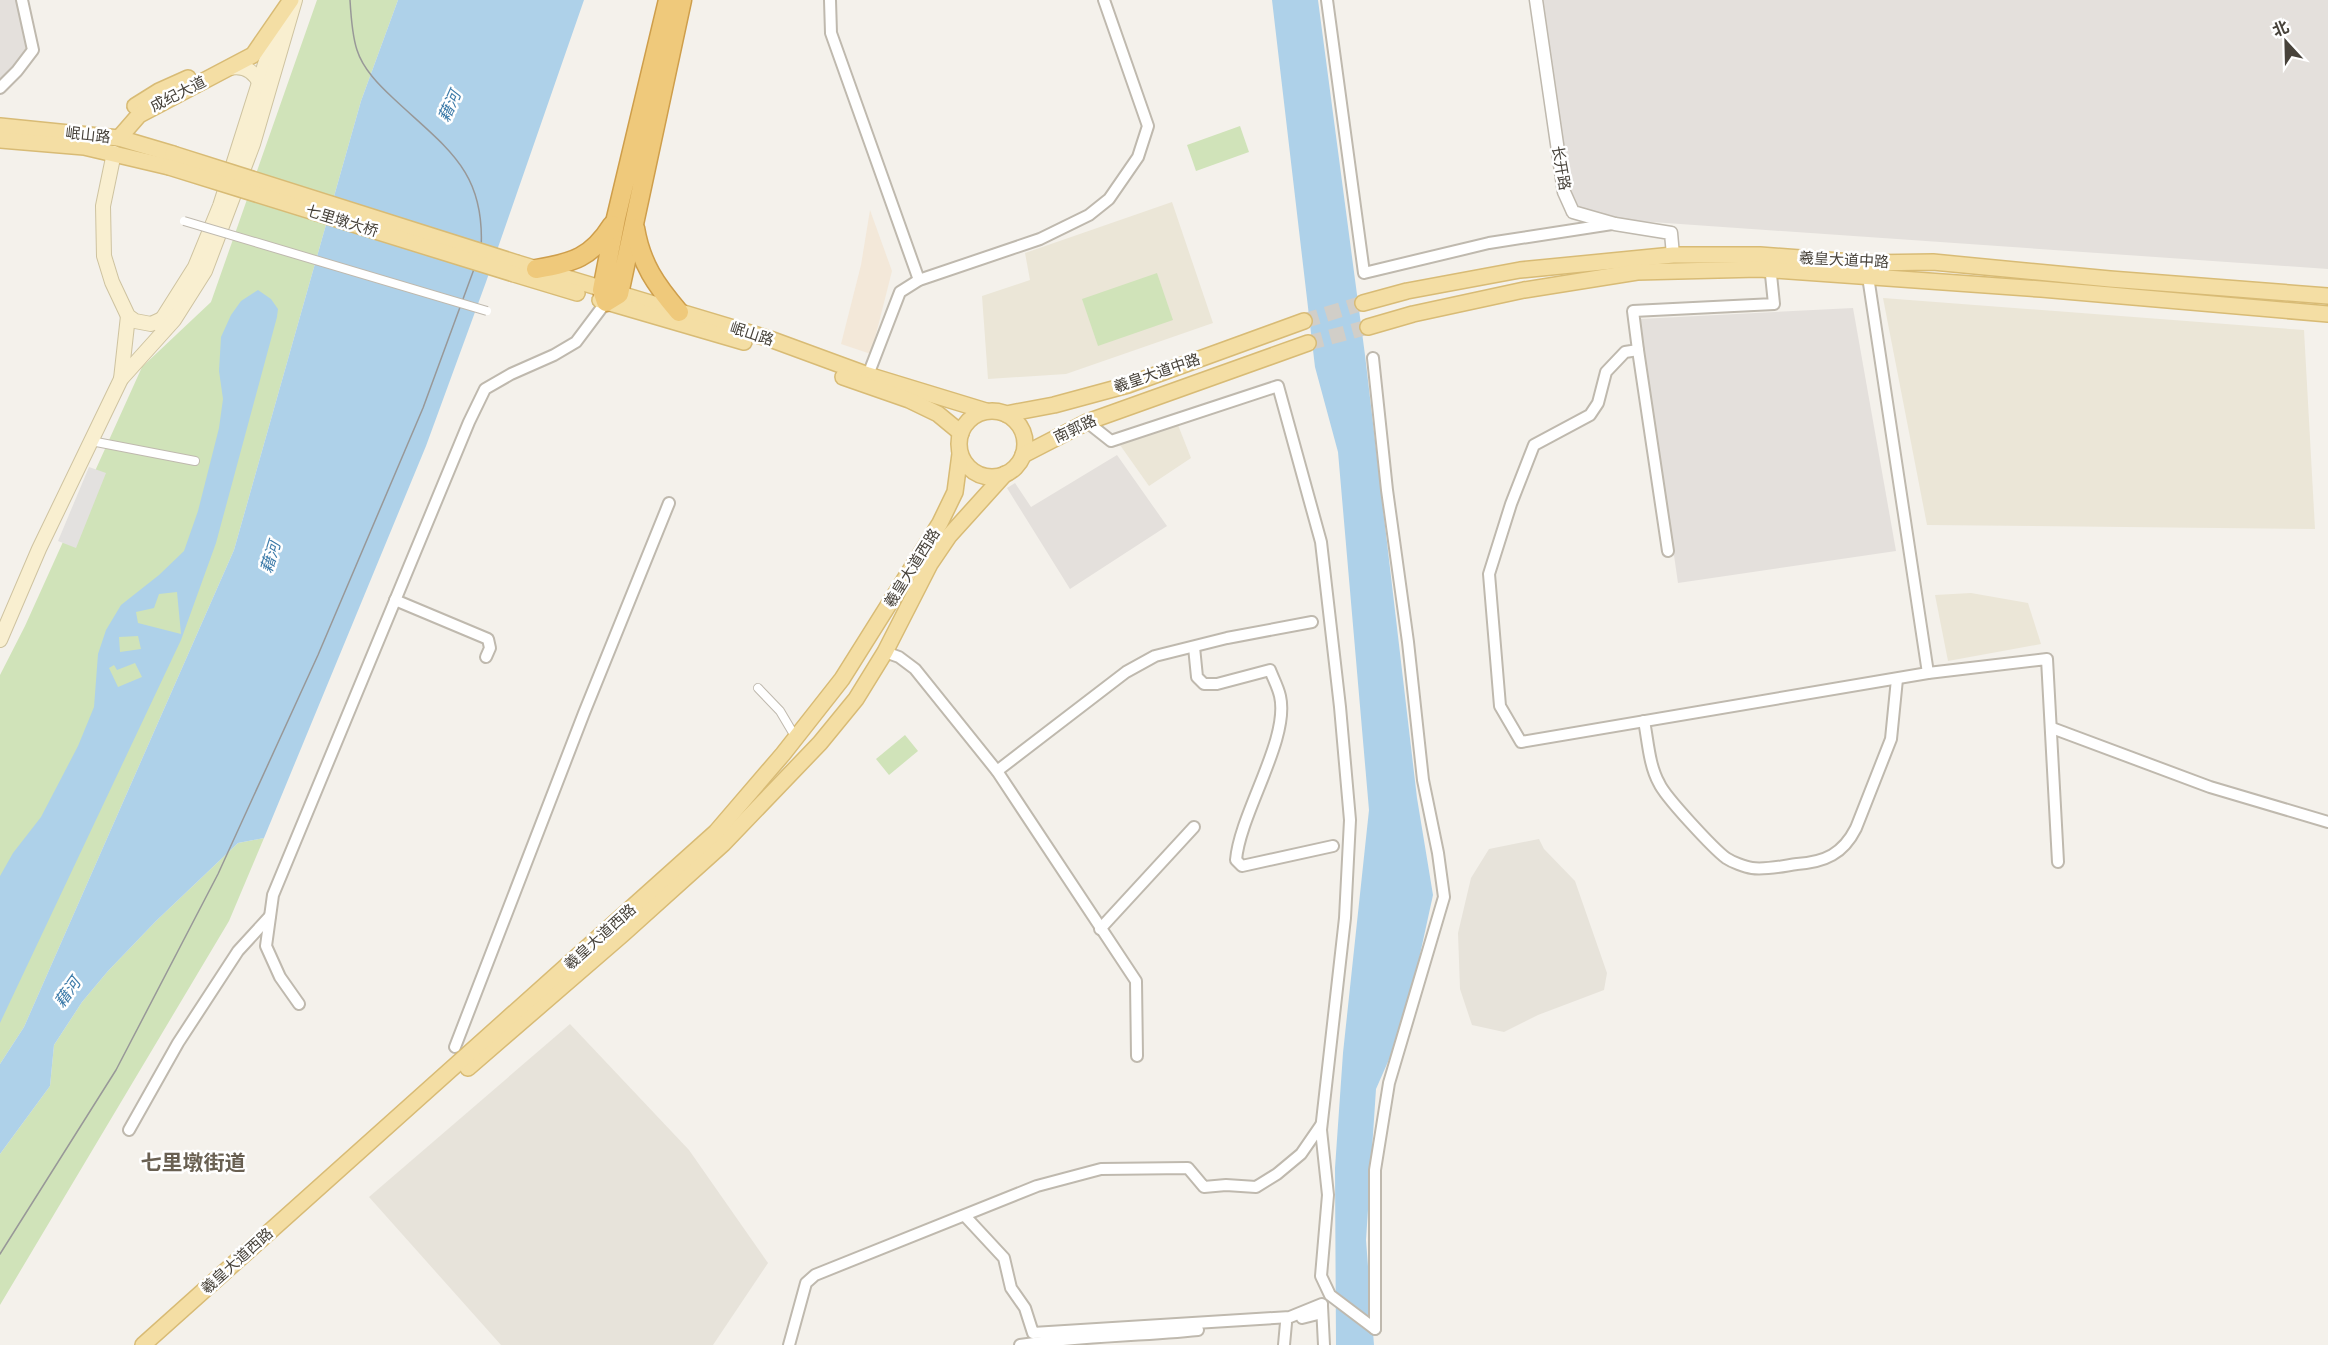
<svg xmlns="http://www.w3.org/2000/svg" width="2328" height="1345" viewBox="0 0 2328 1345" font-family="Raleway,'Noto Sans SC',sans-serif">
	<rect width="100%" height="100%" fill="#f4f1eb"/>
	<!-- residential -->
	<g fill="#e7e3da">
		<polygon points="1539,839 1544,849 1575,881 1607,973 1604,990 1538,1015 1504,1032 1472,1025 1460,989 1458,933 1471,878 1489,849"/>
		<polygon points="570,1024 689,1150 768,1263 713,1345 501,1345 369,1197"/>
	</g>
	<!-- commercial -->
	<polygon fill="#f3e8d9" points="870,210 892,271 871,354 841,344 861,265"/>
	<!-- industrial -->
	<g fill="#e4e0dc">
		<polygon points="0,0 23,0 35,47 0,84"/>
		<polygon points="1538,0 2328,0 2328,269 1566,216"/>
		<polygon points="1853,308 1896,551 1678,583 1640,319"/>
		<polygon points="1117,455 1167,526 1070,589 1007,488 1015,483 1031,507"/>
	</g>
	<!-- education -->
	<g fill="#ebe6d7">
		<polygon points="1172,202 1213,323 1066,374 988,379 982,296 1030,280 1025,253"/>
		<polygon points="1883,298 2304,330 2315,529 1927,525"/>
		<polygon points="1178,425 1191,458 1149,486 1120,445"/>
		<polygon points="1971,593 2028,603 2041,644 1948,661 1935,595"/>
	</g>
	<!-- green -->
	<g fill="#d0e3b9">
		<polygon points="317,0 398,0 361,101 234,550 24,1027 0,1064 0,675 25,626 142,367 211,302"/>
		<polygon points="1240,126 1249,152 1196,171 1187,145"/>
		<polygon points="1157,273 1173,320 1098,346 1082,299"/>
		<polygon points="905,735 918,751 889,775 876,759"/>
		<polygon points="264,838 229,921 0,1305 0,1154 50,1086 54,1045 82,1002 108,971 156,921 238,843"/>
	</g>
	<!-- parking -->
	<polygon fill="#e3e1df" points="89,467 106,473 76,548 58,541"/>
	<!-- water -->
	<g fill="#aed1e9" fill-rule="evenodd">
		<polygon points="398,0 584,0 486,282 426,446 264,838 238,843 156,921 108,971 82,1002 54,1045 50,1086 0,1154 0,1064 24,1027 234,550 361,101"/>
		<polygon points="1272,0 1318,0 1365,355 1417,798 1433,895 1405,1023 1376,1089 1366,1240 1374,1345 1336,1345 1335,1168 1343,1053 1369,810 1338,452 1315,367"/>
		<path d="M258,290L271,299L278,309L277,317L216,543L181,640L0,1023V876L13,853L41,817L78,746L94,707L98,654L106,630L121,605L159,575L184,551L198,511L219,428L223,399L219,371L221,337L231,315L241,301ZM177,592L181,634L138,623L136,612L154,608L159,594ZM138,636L141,649L120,652L119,637ZM135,663L142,677L118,687L109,668L114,665L117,670Z"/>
	</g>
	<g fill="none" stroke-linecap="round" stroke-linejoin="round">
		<!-- primary-tunnel -->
		<g stroke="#d1cec8" stroke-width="15" stroke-dasharray="15 8" stroke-linecap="butt">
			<polyline points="1304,321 1363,303"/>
			<polyline points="1308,343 1368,327"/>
		</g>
		<defs>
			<g id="pedestrian">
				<polyline points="91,441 195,461"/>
				<polyline points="758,688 780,711 796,738"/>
			</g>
			<g id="minor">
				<polyline points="830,0 831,33 919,280"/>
				<polyline points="1327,0 1364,273 1489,243 1612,224"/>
				<polyline points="0,88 17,71 33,50 22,0"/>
				<polyline points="1770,265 1774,304 1633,311 1638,350 1625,352 1606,372 1598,403 1590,415 1534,445 1511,504 1489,574 1500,706 1521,742 1928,673 2047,659 2058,862"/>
				<polyline points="1867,270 1928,673"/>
				<polyline points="1638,350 1668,551"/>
				<polyline points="1373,358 1387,490 1408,642 1423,780 1438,853 1444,897 1389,1083 1375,1170 1375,1329"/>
				<polyline points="868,375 900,292 919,280 1040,239 1089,215 1109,199 1138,157 1148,126 1104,0"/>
				<polyline points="1087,422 1111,441 1278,386 1321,542 1340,707 1350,820 1345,918 1321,1130 1328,1195 1321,1276 1330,1295 1375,1329"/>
				<polyline points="395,600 488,639 490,648 486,657"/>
				<path d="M1194,647L1197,677L1204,684H1217L1270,670C1273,678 1278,687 1280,696C1290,739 1240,813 1236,860L1242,866L1333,846"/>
				<polyline points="885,652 899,657 915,669 997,771 1136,981 1137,1056"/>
				<path d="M1644,721C1648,741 1649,765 1659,783C1665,797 1714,849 1726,858C1732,862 1745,867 1752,868C1766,870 1783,866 1797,864C1825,862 1843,854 1856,828L1891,739L1897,679"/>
				<polyline points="2052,728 2210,787 2328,822"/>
				<polyline points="997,771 1126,672 1155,656 1227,638 1312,622"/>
				<polyline points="1100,929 1194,827"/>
				<polyline points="299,1004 280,977 266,946 273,895 469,422 485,389 511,374 554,355 576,342 606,302"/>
				<polyline points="455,1047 584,713 669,503"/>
				<polyline points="129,1130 178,1043 238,951 270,916"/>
				<polyline points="965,1216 1004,1258 1011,1288 1025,1308 1033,1333 1290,1317 1322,1304"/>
				<polyline points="1322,1306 1324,1345"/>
				<polyline points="1302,1318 1322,1313"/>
				<polyline points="789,1345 806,1283 815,1275 1037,1186 1101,1169 1188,1168 1204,1187 1226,1185 1256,1187 1277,1174 1301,1154 1321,1125"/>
				<path d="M1020,1345C1079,1336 1139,1336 1198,1330"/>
				<polyline points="1284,1345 1286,1323"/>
			</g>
			<polyline id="tertiary" points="1536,0 1564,192 1573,212 1615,224 1671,233 1673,255"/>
			<g id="secondary">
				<path d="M229,68C243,65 254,70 260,84"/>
				<polyline points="114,153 103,206 104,256 112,282 128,316 135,321 151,324 164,318"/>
				<polyline points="159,324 195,267 220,206 278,23"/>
				<polyline points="121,379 128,316"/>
				<polyline points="0,640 39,549 121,379 174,320 205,271 253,144 295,0"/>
			</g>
			<g id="primary">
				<polyline points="135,106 159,91 188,78"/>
				<polyline points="0,126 119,138 173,154"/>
				<polyline points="119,138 139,115 253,55 291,0"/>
				<polyline points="0,140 84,147 169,167"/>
				<polyline points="517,263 770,339 868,375 986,411"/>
				<polyline points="514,274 577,293"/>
				<polyline points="600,300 744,342"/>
				<polyline points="1363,303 1407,291 1520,270 1673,255 1760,255 1866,263 1933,262 2110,279 2328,296"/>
				<polyline points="1368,327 1413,314 1524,290 1637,272 1759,269 2041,289 2328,314"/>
				<polyline points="843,377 909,400 938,414 961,433"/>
				<circle cx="992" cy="444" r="33"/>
				<polyline points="1006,414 1054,405 1128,385 1304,321"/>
				<polyline points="1023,455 1087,422 1308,343"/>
				<polyline points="468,1068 623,934 723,844 820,743 856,699 885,652 930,564 949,536 1005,474"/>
				<polyline points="143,1345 716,832 783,754 842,679 940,523 955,492 960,454"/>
			</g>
			<g id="motorway">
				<polyline points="668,0 616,218 602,290 606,302 619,294 682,0"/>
				<path d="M635,228C641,264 656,285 679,312"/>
				<path d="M536,269C573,263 592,257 612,225"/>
			</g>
		</defs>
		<!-- pedestrian casing -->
		<use href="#pedestrian" stroke="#bfb9ae" stroke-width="10"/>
		<!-- minor casing -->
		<use href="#minor" stroke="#bfb9ae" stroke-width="14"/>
		<!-- tertiary casing -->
		<use href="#tertiary" stroke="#bfb9ae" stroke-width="15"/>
		<!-- secondary casing -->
		<use href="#secondary" stroke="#cec3a0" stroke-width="16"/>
		<!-- primary casing -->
		<use href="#primary" stroke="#d8bb75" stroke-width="18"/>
		<!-- motorway casing -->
		<use href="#motorway" stroke="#ce9e4b" stroke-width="21"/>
		<!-- pedestrian -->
		<use href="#pedestrian" stroke="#fff" stroke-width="8"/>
		<!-- minor -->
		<use href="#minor" stroke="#fff" stroke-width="10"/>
		<!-- tertiary -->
		<use href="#tertiary" stroke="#fff" stroke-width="12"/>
		<!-- secondary -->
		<use href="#secondary" stroke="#f9efd0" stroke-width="14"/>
		<!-- primary -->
		<use href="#primary" stroke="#f4dea4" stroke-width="15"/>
		<!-- motorway -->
		<use href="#motorway" stroke="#efc97b" stroke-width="18"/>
		<!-- tram -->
		<path stroke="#989898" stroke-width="1.5" d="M0,1254L116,1070L218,874L318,655L423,408L481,250C486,170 446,148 393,98C379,85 363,69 357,50C352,35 351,17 350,0"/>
		<defs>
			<polyline id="pedestrian-bridge" points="184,221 487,311"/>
			<g id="primary-bridge">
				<polyline points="173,154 517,263"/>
				<polyline points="169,167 514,274"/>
			</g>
		</defs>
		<!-- pedestrian-bridge casing -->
		<use href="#pedestrian-bridge" stroke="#bfb9ae" stroke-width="10" stroke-linecap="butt"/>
		<!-- primary-bridge casing -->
		<use href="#primary-bridge" stroke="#d8bb75" stroke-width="18" stroke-linecap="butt"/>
		<!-- pedestrian-bridge -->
		<use href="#pedestrian-bridge" stroke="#fff" stroke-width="8"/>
		<!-- primary-bridge -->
		<use href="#primary-bridge" stroke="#f4dea4" stroke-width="15"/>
	</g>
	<g text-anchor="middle" stroke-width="5" stroke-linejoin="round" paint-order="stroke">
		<!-- street labels -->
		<g font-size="15" fill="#47423a" stroke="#fff">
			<text transform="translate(178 94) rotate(-27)" y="5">成纪大道</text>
			<text transform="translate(88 135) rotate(6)" y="5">岷山路</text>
			<text transform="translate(1561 168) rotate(80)" y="5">长开路</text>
			<text transform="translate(342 221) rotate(17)" y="5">七里墩大桥</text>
			<text transform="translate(1844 260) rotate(3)" y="5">羲皇大道中路</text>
			<text transform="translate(752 334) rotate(18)" y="5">岷山路</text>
			<text transform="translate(1157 373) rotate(-19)" y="5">羲皇大道中路</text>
			<text transform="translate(1075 429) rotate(-25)" y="5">南郭路</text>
			<text transform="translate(912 568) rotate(-58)" y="5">羲皇大道西路</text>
			<text transform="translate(600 937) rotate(-42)" y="5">羲皇大道西路</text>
			<text transform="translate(237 1261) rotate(-42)" y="5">羲皇大道西路</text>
		</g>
		<!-- water labels -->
		<g font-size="16" font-style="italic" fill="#3d7ba9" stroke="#fff">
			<text transform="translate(449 106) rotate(-66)" y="6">藉河</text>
			<text transform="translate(270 557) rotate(-73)" y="6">藉河</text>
			<text transform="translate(67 992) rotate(-55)" y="6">藉河</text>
		</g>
		<!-- district labels -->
		<g font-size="21" font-weight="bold" fill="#696052" stroke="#fff">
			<text x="193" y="1170">七里墩街道</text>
		</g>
	</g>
	<!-- north arrow -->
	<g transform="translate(2286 42) rotate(338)" stroke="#ffffff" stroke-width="4.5" paint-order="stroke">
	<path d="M0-4.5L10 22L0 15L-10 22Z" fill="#47423a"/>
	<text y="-9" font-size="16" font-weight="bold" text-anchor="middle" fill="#47423a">北</text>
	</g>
</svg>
